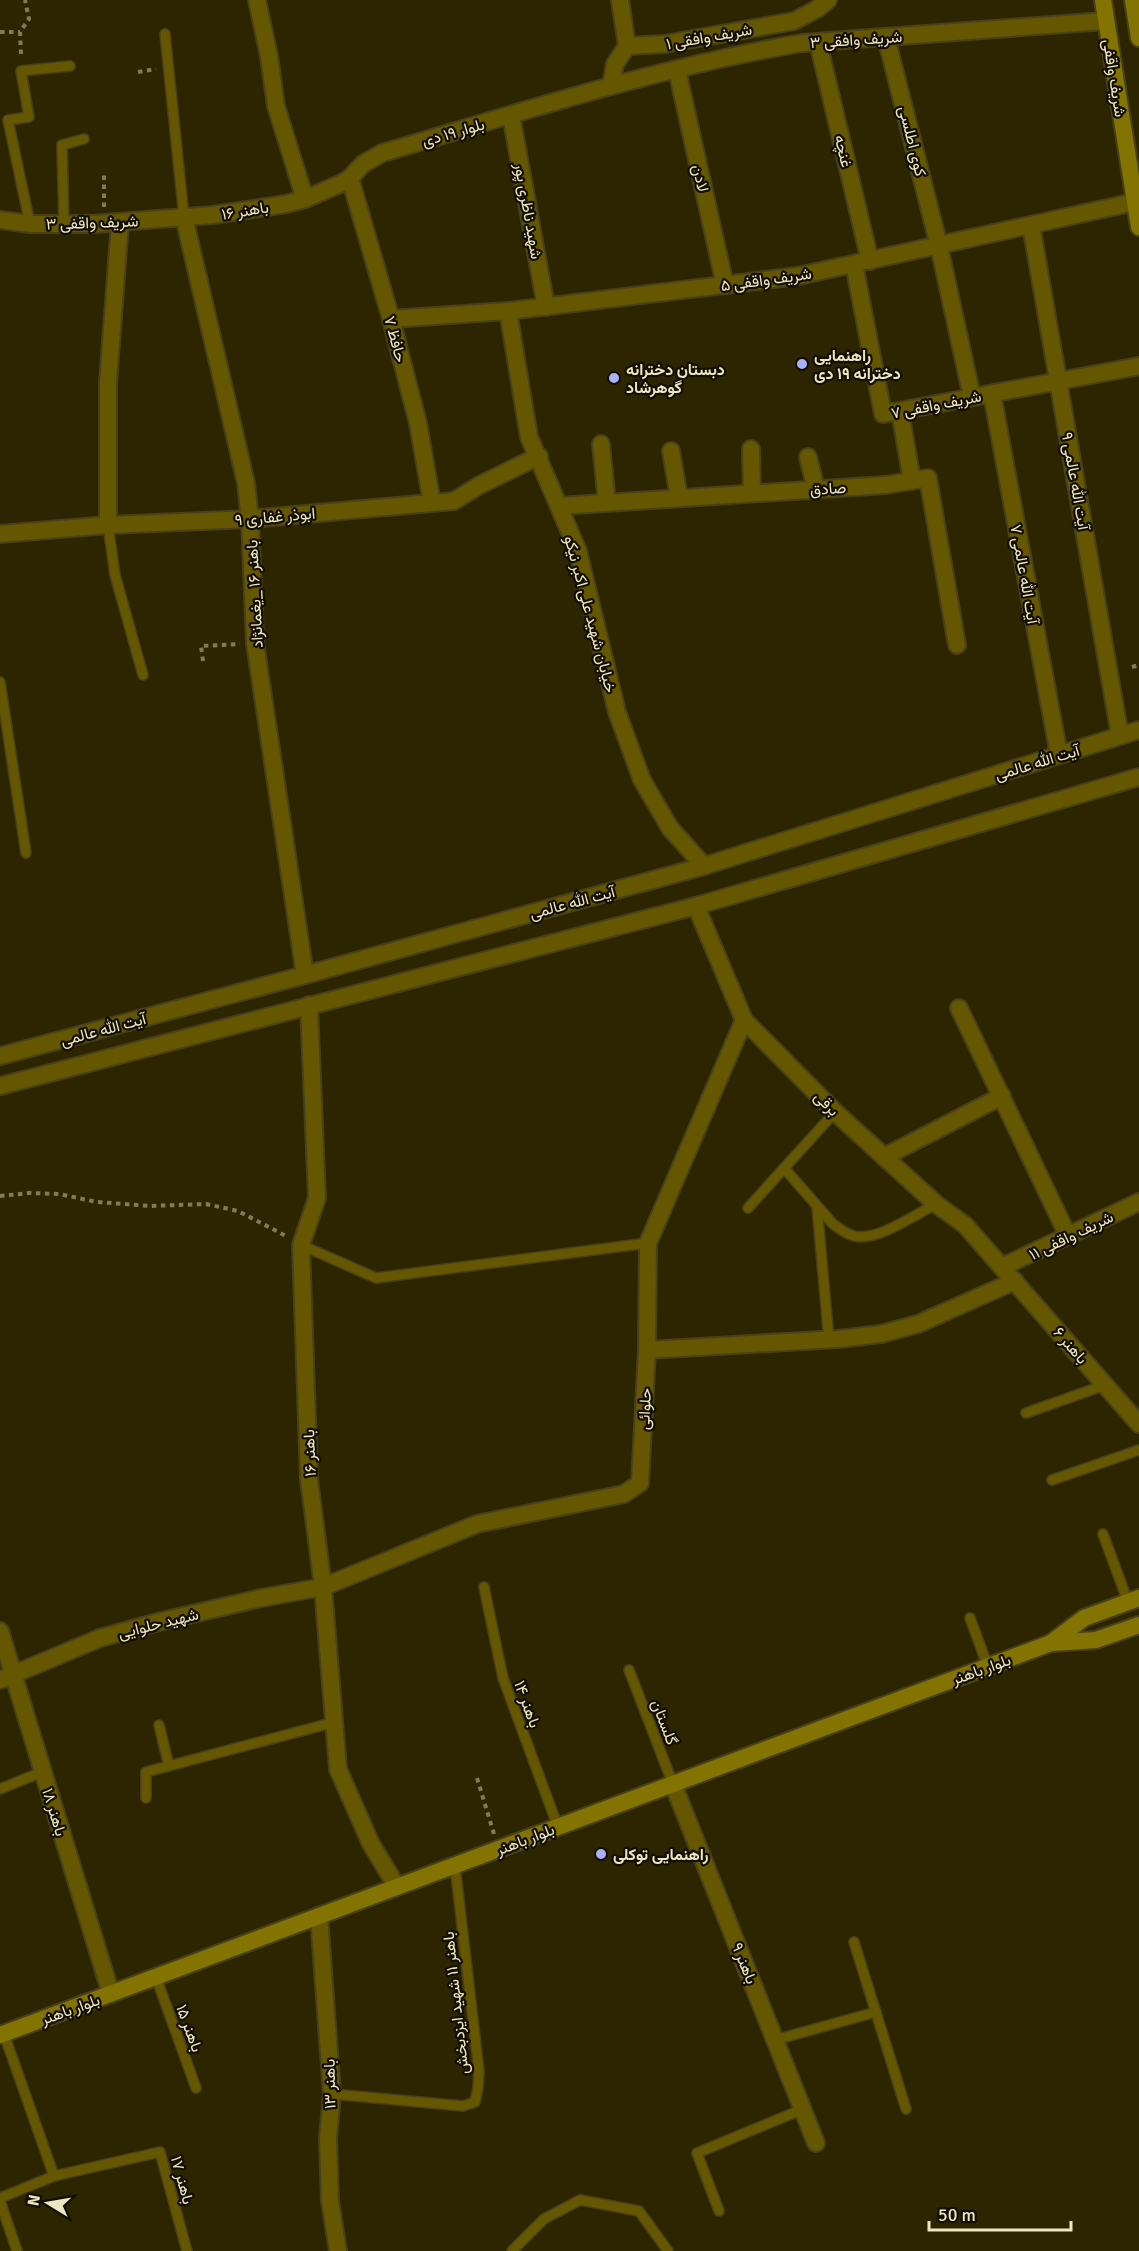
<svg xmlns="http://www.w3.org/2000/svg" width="1139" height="2251" viewBox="0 0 1139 2251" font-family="Signika,Vazirmatn,sans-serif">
	<rect width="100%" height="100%" fill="#2c2500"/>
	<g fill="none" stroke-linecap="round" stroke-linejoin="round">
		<defs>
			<g id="service">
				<polyline points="165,34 184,217"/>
				<polyline points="30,224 8,120 29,117 21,71 70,66"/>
				<polyline points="64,224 62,145 84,139"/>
				<polyline points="108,525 115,575 143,675"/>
				<polyline points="0,682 26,853"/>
				<path d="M784,1168L833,1224C840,1229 846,1234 854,1236C876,1242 915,1215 936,1204"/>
				<polyline points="817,1207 829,1340"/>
				<polyline points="748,1208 835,1112"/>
				<polyline points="301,1245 376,1278 648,1243"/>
				<polyline points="1026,1413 1105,1385"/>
				<polyline points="1052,1480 1139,1450"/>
				<polyline points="1103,1534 1128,1602"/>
				<polyline points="484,1587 503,1678 558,1827"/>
				<polyline points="970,1618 988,1667"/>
				<polyline points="629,1670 673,1784"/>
				<polyline points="159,1725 169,1766"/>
				<polyline points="0,1789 42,1772"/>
				<polyline points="146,1798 146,1772 335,1722"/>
				<polyline points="854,1942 906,2109"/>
				<polyline points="156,1977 196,2088"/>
				<polyline points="4,2034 54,2176"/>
				<polyline points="775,2040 876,2012"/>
				<polyline points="332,2094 463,2106 475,2102 478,2088 479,2071 455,1866"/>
				<polyline points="0,2198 54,2176 160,2152 187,2251"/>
				<polyline points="0,2201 17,2251"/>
				<polyline points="719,2211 697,2153 803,2109"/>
				<polyline points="512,2251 544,2219 580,2200 639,2211 668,2251"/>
			</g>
			<g id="minor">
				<polyline points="257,0 269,56 276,106 305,199"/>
				<polyline points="620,0 627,46"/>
				<polyline points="886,37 939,246 972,397"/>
				<polyline points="818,42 870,261"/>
				<polyline points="677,70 725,285"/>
				<polyline points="611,86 615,64 627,46 665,44 794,21 817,9 828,0"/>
				<polyline points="511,115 546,307"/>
				<polyline points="350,178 391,319 418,423 432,503"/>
				<polyline points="184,217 246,483 250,519 255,643 305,975"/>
				<path d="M0,220L30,224H92L213,215L286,204L305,199L340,184L350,178L363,164L382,153C521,112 659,67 802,43L1106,21"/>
				<polyline points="1031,225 1120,736"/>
				<polyline points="854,264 883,414 1139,366"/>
				<polyline points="508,311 529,437 578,551 617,712 642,780 670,828 704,866"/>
				<polyline points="391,319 508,311 798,276 1135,202"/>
				<polyline points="992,394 1059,755"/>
				<polyline points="900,411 912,481"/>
				<polyline points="601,444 607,503"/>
				<polyline points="751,449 752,493"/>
				<polyline points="671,451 679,498"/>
				<polyline points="808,457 816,489"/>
				<polyline points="559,506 886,485 928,478 957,645"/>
				<polyline points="108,525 108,383 120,222"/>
				<polyline points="0,534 108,525 250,519 454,501 478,486 539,456"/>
				<polyline points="696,906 744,1020 835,1112 936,1204 965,1225 1139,1424"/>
				<polyline points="309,1005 317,1198 301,1245 309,1479 323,1587 338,1769 371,1844 397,1887"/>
				<polyline points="959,1008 1068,1236"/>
				<polyline points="884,1157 1002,1096"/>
				<polyline points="1002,1267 1139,1202"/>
				<polyline points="647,1350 838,1339 881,1334 918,1324 1015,1281"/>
				<polyline points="0,1631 111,1994"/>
				<polyline points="0,1680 100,1638 162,1621 261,1598 323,1587 477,1524 624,1494 640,1483 647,1350 648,1243 744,1020"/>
				<polyline points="673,1784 816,2143"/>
				<polyline points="319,1916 332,2094 328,2138 330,2201 338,2251"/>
			</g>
			<g id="tertiary">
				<polyline points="0,1056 305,975 704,866 1139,730"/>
				<polyline points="0,1086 696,906 1139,777"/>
			</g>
			<g id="secondary">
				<polyline points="1103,0 1139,227"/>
				<polyline points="1133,0 1139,38"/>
				<polyline points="1052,1643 1096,1640 1139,1625"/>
				<polyline points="0,2035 1051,1643 1084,1618 1139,1598"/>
			</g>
		</defs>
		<!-- service casing -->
		<use href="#service" stroke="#47401b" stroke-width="12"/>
		<!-- minor casing -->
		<use href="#minor" stroke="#47401b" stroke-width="20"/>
		<!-- tertiary casing -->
		<use href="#tertiary" stroke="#47401b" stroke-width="20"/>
		<!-- secondary casing -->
		<use href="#secondary" stroke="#47401b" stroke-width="20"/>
		<!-- path -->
		<g stroke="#817b57" stroke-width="4" stroke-dasharray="4.5 4.5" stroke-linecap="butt">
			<polyline points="0,32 20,32"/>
			<polyline points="21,54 20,32 29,19 25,0"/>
			<polyline points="138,72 156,69"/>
			<polyline points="104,207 104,173"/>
			<polyline points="203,661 201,646 240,644"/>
			<polyline points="1132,667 1139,665"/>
			<polyline points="0,1196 30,1193 59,1194 97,1202 150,1206 206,1204 238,1211 288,1237"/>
			<polyline points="477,1778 494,1834"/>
		</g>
		<!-- service -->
		<use href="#service" stroke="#645700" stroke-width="9"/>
		<!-- minor -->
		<use href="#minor" stroke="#645700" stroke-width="16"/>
		<!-- tertiary -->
		<use href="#tertiary" stroke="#645700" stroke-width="16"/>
		<!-- secondary -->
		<use href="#secondary" stroke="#837300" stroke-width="16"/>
	</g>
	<!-- markers -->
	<g fill="#a9b0fc" stroke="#130e00" stroke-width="2">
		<circle cx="802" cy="364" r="6"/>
		<circle cx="614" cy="378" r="6"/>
		<circle cx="601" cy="1854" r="6"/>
	</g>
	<g text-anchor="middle" stroke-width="4.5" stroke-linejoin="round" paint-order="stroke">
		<!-- street labels -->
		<g font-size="16" fill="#ece6c3" stroke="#130e00">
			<text transform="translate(709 36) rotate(-10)" y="6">شریف وافقی ۱</text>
			<text transform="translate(856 39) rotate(-4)" y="6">شریف وافقی ۳</text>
			<text transform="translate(1115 78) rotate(81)" y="6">شریف واقفی</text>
			<text transform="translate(453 132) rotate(-16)" y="6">بلوار ۱۹ دی</text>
			<text transform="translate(913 141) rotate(76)" y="6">کوی اطلسی</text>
			<text transform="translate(844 151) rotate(77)" y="6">غنچه</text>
			<text transform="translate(701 178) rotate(77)" y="6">لادن</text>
			<text transform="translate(245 210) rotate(-9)" y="6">باهنر ۱۶</text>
			<text transform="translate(529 211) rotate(80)" y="6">شهید ناظری پور</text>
			<text transform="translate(92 222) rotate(-2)" y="6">شریف واقفی ۳</text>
			<text transform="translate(766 279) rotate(-8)" y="6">شریف واقفی ۵</text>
			<text transform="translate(396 339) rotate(75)" y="6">حافظ ۷</text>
			<text transform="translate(936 404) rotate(-11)" y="6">شریف واقفی ۷</text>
			<text transform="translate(1076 481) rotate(80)" y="6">آیت الله عالمی ۹</text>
			<text transform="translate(828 488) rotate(-4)" y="6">صادق</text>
			<text transform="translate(275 516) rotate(-5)" y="6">ابوذر غفاری ۹</text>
			<text transform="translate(1025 574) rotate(80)" y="6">آیت الله عالمی ۷</text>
			<text transform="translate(254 594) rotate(-93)" y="6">باهنر ۱۶ _یغمانژاد</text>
			<text transform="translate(591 614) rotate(75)" y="6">خیابان شهید علی اکبر نیکو</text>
			<text transform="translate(1037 762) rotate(-17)" y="6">آیت الله عالمی</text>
			<text transform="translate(572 902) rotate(-15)" y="6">آیت الله عالمی</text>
			<text transform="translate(103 1029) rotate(-15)" y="6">آیت الله عالمی</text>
			<text transform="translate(827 1103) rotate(45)" y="6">برقی</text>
			<text transform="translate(1071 1235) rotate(-26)" y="6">شریف واقفی ۱۱</text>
			<text transform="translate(1071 1345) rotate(49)" y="6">باهنر ۶</text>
			<text transform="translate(644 1409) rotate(-87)" y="6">حلوائی</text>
			<text transform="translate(309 1453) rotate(-92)" y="6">باهنر ۱۶</text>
			<text transform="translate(158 1623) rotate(-14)" y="6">شهید حلوایی</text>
			<text transform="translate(981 1669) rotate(-20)" y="6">بلوار باهنر</text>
			<text transform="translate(528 1704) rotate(70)" y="6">باهنر ۱۴</text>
			<text transform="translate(665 1722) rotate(69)" y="6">گلستان</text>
			<text transform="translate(55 1812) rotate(73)" y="6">باهنر ۱۸</text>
			<text transform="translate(525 1839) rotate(-21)" y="6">بلوار باهنر</text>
			<text transform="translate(745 1963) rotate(68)" y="6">باهنر ۹</text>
			<text transform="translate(455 2003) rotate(-96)" y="6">باهنر ۱۱ شهید ایزدبخش</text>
			<text transform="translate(70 2009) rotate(-20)" y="6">بلوار باهنر</text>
			<text transform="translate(190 2028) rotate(70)" y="6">باهنر ۱۵</text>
			<text transform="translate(329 2084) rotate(-91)" y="6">باهنر ۱۳</text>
			<text transform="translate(183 2180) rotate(75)" y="6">باهنر ۱۷</text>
		</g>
		<!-- poi labels -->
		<g font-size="16" font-weight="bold" fill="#ece6c3" stroke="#130e00" text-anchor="start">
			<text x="814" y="361">راهنمایی<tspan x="814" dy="18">دخترانه ۱۹ دی</tspan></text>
			<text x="626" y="375">دبستان دخترانه<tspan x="626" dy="18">گوهرشاد</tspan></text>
			<text x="613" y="1860">راهنمایی توکلی</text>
		</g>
	</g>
	<!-- north arrow -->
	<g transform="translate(48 2203) rotate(281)" stroke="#130e00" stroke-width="4.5" paint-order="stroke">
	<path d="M0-4.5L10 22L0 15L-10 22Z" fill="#ece6c3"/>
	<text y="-9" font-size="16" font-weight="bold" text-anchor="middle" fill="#ece6c3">N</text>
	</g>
	<!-- scale -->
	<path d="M929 2221v9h142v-9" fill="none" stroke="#ece6c3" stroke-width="3"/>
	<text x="938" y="2221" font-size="18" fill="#ece6c3" stroke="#130e00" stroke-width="4.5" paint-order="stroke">50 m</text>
</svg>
